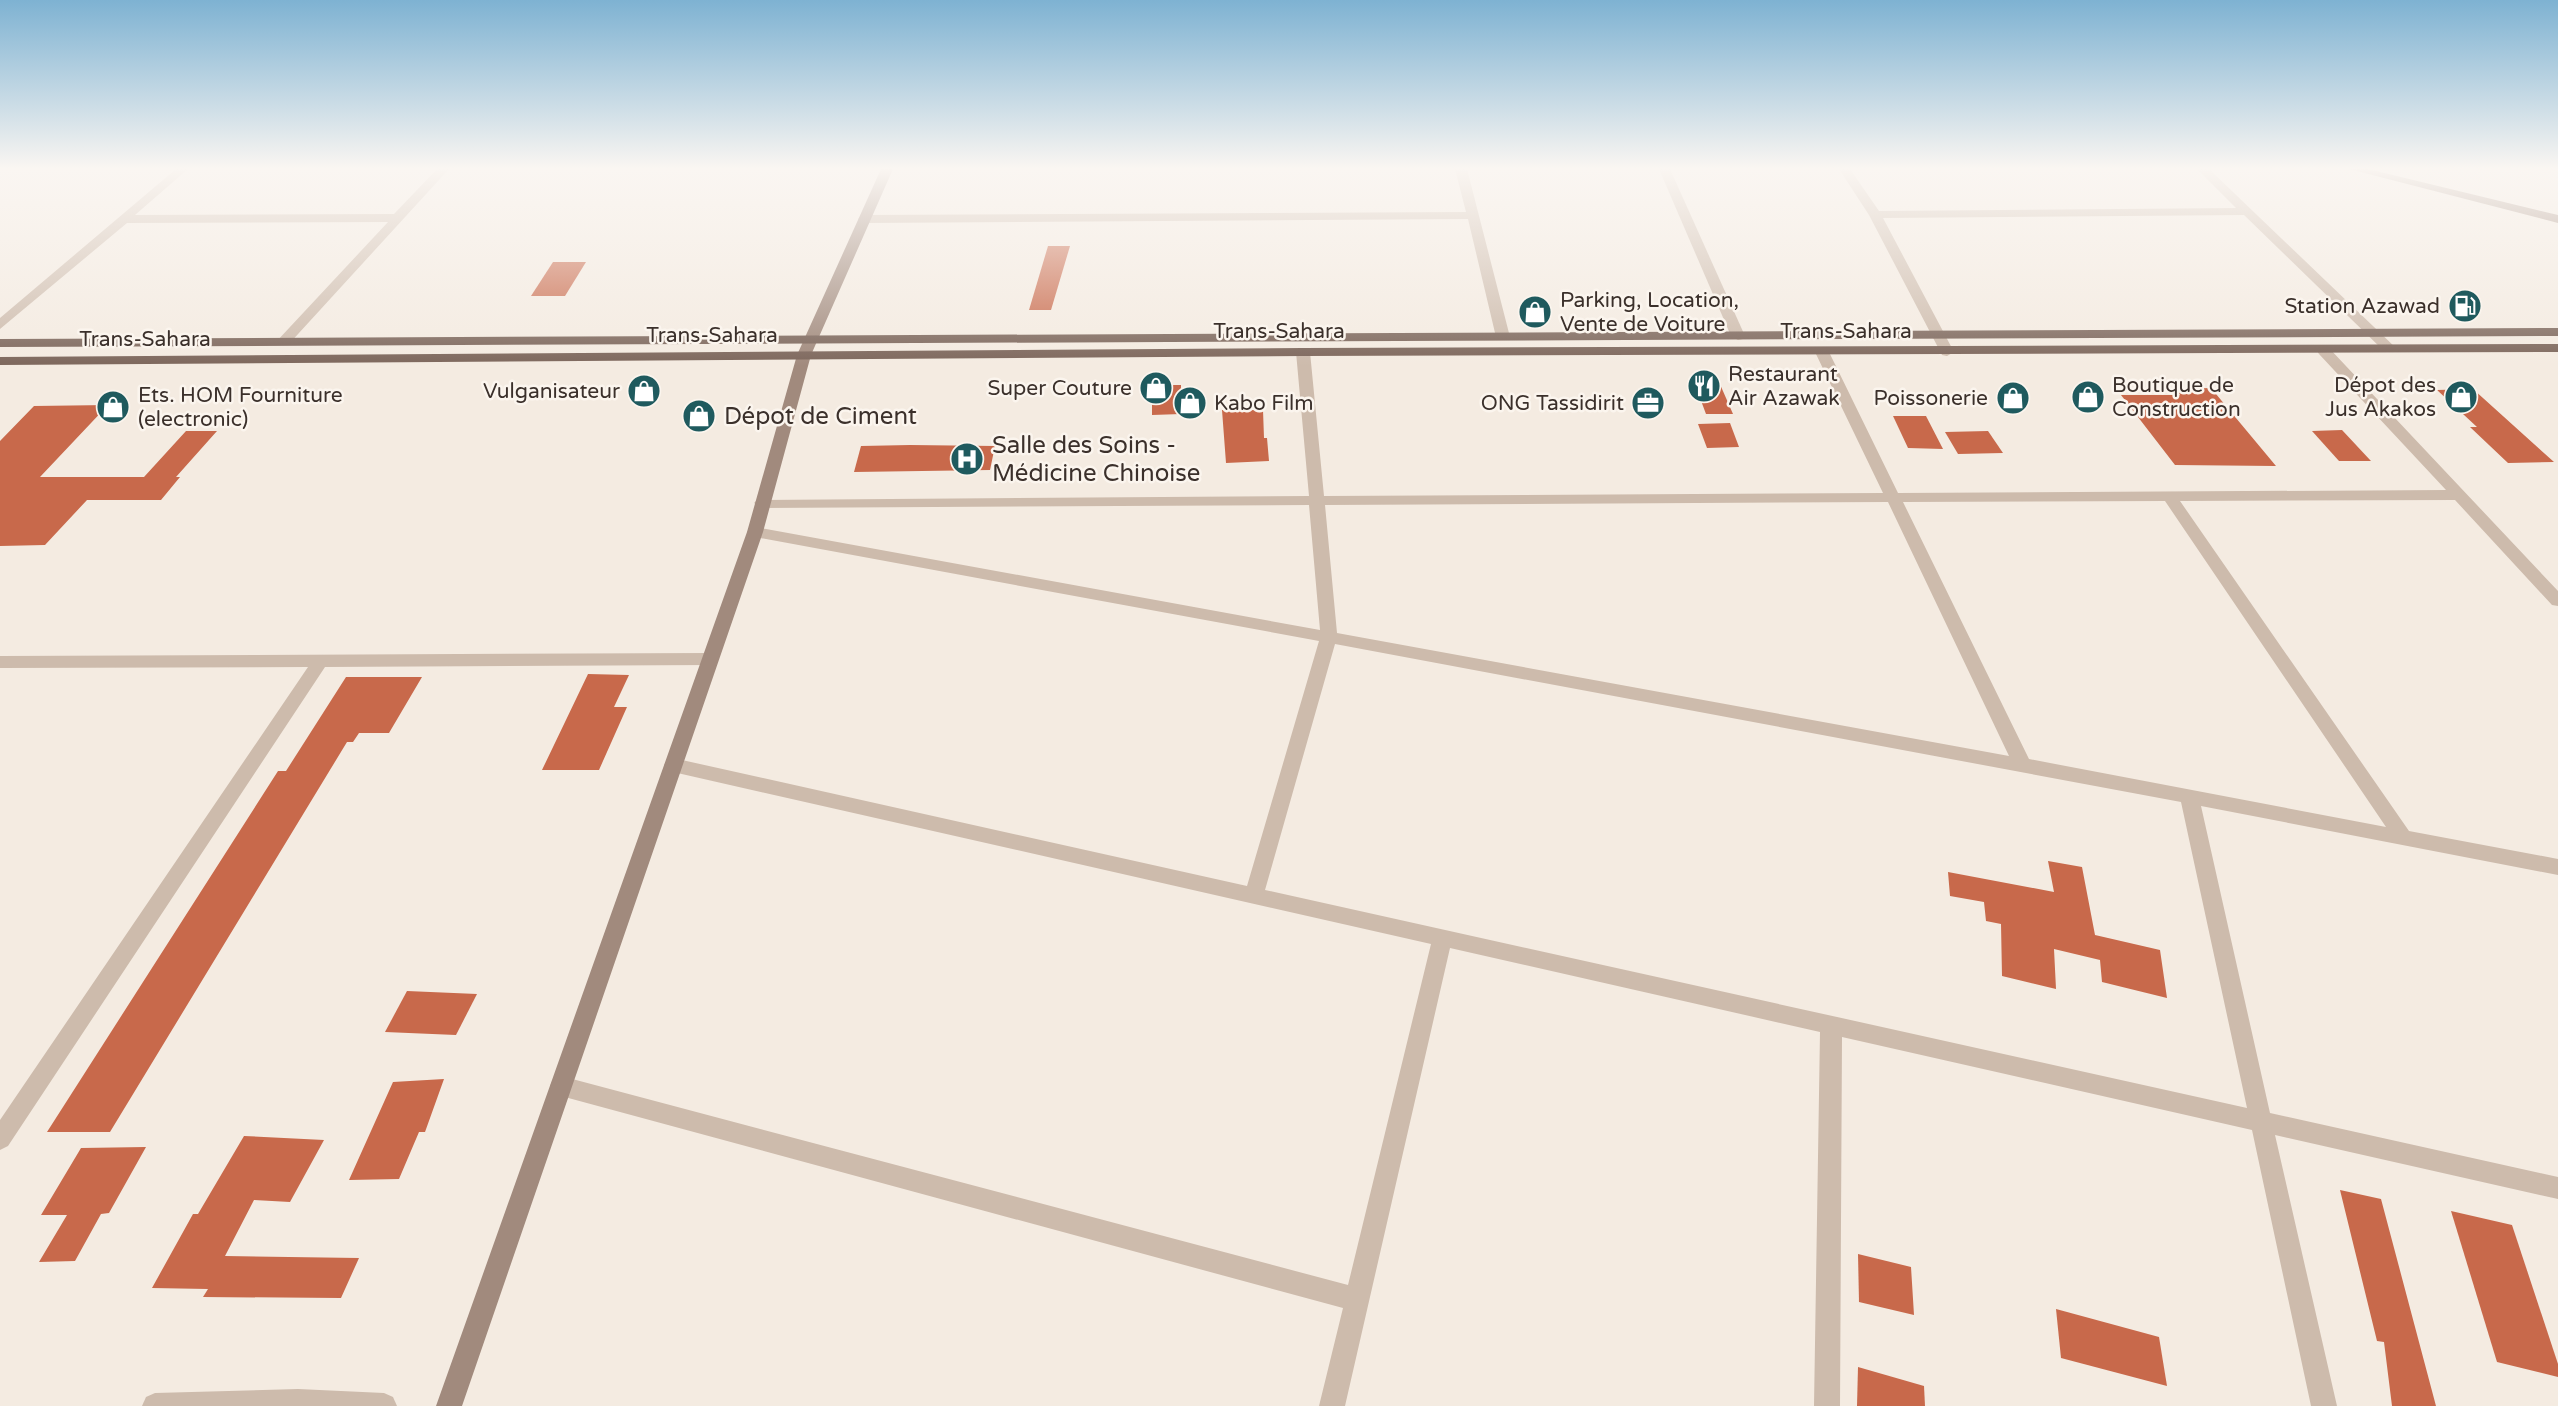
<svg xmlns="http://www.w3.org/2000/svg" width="2558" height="1406" viewBox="0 0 2558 1406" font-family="'Varela Round',sans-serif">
	<rect width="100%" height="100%" fill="#f4ebe1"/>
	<!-- building -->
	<g fill="#c8694b">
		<polygon points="1048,246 1070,246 1051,310 1029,310"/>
		<polygon points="553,262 586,262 565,296 531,296"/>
		<polygon points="1694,382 1719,382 1733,414 1706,414"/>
		<polygon points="1152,385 1181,385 1181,414 1152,415"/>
		<polygon points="2211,388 2276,466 2175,465 2121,395 2180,395 2175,389"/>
		<polygon points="2473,389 2554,462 2508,463 2470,427 2477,427 2437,390"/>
		<polygon points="108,405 40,477 144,477 186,431 217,431 176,477 180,477 161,500 87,500 45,545 0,546 0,441 34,406"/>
		<polygon points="1222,410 1263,410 1264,438 1267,438 1269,461 1226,463"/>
		<polygon points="1893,416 1926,416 1943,449 1908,448"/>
		<polygon points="1730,423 1739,447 1707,448 1698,424"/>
		<polygon points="2342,430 2371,461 2339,461 2312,431"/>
		<polygon points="1988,431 2003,453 1958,454 1945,432"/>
		<polygon points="861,446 910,445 995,446 990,470 854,472"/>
		<polygon points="588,674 629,675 614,707 627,707 599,770 542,770"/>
		<polygon points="346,677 422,677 389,733 359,733 353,742 347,742 110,1132 47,1132 278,771 286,771"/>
		<polygon points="2048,861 2082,867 2095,935 2160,950 2167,998 2102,982 2100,960 2054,949 2056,989 2002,976 2001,924 1986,921 1984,902 1950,896 1948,872 2054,892"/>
		<polygon points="407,991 477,994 456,1035 385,1032"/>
		<polygon points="444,1079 425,1132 419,1132 399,1179 349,1180 393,1082"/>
		<polygon points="244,1136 324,1140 290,1202 254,1200 225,1256 359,1258 341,1298 203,1297 208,1289 152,1288 193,1214 198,1214"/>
		<polygon points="146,1147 109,1213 101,1214 75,1261 39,1262 67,1215 41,1215 81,1148"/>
		<polygon points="2340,1190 2381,1199 2436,1406 2392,1406 2384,1342 2377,1341"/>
		<polygon points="2451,1211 2512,1225 2558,1364 2558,1377 2497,1362"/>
		<polygon points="1858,1254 1911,1267 1914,1315 1859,1302"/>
		<polygon points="2056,1309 2159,1337 2167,1386 2061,1358"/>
		<polygon points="1858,1367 1924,1386 1925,1406 1857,1406"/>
	</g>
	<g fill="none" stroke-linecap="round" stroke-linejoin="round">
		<!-- street -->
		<g fill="#cdbbac" fill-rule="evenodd">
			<polygon points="176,169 188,169 135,215 394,214 437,169 449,169 288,345 278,345 276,342 388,222 127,223 0,329 0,318"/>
			<polygon points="1455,169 1467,169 1510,337 1508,340 1498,340 1496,337 1468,219 864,223 858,219 864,215 1466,212"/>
			<polygon points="1659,169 1670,169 1745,336 1743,339 1738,340 1731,336"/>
			<polygon points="1839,169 1850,169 1879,211 2236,208 2197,169 2209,169 2397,349 2395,352 2385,352 2244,215 1883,218 1954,352 1947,356 1942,355 1869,215"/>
			<path d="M2324,347L2329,348L2558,591V606L2552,605L2455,500L2180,501L2409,831L2558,859V875L2201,806L2270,1113L2558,1177V1199L2275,1135L2337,1406H2311L2252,1130L1842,1037L1840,1406H1814L1820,1032L1450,948L1345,1406H1319L1343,1308L561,1096L553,1093L550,1086L553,1079L561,1076L1348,1285L1431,944L673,772L667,770L664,765L667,760L673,758L1247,886L1319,641L755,537L747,532L755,527L1320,630L1309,505L762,508L754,503L757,500L1309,496L1296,352L1303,348L1310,352L1324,496L1883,493L1815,352L1822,348L1829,352L1898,493L2446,490L2319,354L2317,351ZM2165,501L2386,827L2029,759L1903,502ZM1888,502L2009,756L1337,633L1325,505ZM1335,644L2181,802L2247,1108L1265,890Z"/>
			<polygon points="711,653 719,659 711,665 325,667 8,1146 0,1150 0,1120 308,667 0,668 0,656"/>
			<polygon points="298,1389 384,1393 393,1397 397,1406 142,1406 146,1397 155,1393"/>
		</g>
		<!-- secondary -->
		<g fill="#a18a7d" fill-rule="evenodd">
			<polygon points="881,169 893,169 811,355 763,532 462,1406 436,1406 747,532 797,355"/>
			<polygon points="2349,169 2368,169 2558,215 2558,223"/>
		</g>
		<!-- primary -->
		<g fill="#7d675c" fill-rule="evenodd">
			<polygon points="2558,328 2558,336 0,347 0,339"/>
			<polygon points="2558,344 2558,352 1303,356 0,365 0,357 1303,348"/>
		</g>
	</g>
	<!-- sky -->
	<linearGradient id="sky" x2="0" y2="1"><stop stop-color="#7eb2d2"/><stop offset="0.46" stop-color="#faf6f2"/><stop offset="1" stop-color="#faf6f2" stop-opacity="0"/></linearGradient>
	<rect width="2558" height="366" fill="url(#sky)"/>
	<!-- icons -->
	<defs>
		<symbol id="fuel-disc" viewBox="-11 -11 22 22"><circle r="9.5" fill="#1f5a5e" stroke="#fbf5ee"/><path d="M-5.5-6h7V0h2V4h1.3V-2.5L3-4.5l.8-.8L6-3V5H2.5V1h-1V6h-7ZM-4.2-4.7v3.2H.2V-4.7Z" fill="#fff"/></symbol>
		<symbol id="shop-disc" viewBox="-11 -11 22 22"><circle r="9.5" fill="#1f5a5e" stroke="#fbf5ee"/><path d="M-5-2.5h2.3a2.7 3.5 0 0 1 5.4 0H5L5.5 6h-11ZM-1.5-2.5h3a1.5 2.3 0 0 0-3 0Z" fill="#fff"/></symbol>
		<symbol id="restaurant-disc" viewBox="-11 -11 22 22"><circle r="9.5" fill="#1f5a5e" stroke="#fbf5ee"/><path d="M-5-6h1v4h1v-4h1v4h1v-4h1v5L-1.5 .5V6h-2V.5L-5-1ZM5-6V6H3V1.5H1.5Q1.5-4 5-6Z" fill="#fff"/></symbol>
		<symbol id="office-disc" viewBox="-11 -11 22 22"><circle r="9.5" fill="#1f5a5e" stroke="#fbf5ee"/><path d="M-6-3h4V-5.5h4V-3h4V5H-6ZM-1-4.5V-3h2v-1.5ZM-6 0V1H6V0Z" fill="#fff"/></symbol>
		<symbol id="hospital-disc" viewBox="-11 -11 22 22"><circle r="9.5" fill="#1f5a5e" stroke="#fbf5ee"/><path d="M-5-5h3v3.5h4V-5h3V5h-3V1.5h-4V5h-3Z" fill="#fff"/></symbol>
	</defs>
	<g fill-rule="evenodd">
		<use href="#fuel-disc" x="2446" y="287" width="38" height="38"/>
		<use href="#shop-disc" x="1516" y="293" width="38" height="38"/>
		<use href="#restaurant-disc" x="1685" y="367" width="38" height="38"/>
		<use href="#shop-disc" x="1137" y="369" width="38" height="38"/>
		<use href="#shop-disc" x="625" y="372" width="38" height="38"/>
		<use href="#shop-disc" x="2069" y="378" width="38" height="38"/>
		<use href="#shop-disc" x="2442" y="378" width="38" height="38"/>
		<use href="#shop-disc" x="1994" y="379" width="38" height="38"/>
		<use href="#shop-disc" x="1171" y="384" width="38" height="38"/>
		<use href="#office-disc" x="1629" y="384" width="38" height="38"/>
		<use href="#shop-disc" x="94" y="388" width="38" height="38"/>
		<use href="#shop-disc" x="680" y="397" width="38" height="38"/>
		<use href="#hospital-disc" x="948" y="440" width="38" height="38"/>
	</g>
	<g text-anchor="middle" stroke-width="5" stroke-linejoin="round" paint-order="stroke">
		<!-- far-poi labels -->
		<g font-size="21" fill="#3b302b" stroke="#fbf5ee" text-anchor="end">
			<text x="1560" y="307" text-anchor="start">Parking, Location,<tspan x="1560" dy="24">Vente de Voiture</tspan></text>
			<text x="2440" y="313">Station Azawad</text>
			<text x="1728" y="381" text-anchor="start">Restaurant<tspan x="1728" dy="24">Air Azawak</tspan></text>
			<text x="2112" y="392" text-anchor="start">Boutique de<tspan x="2112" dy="24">Construction</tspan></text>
			<text x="2436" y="392">Dépot des<tspan x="2436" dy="24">Jus Akakos</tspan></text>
			<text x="1132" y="395">Super Couture</text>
			<text x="620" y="398">Vulganisateur</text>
			<text x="138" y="402" text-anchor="start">Ets. HOM Fourniture<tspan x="138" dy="24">(electronic)</tspan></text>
			<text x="1988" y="405">Poissonerie</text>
			<text x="1214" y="410" text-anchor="start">Kabo Film</text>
			<text x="1624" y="410">ONG Tassidirit</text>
		</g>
		<!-- far-street labels -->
		<g font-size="21" fill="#3b302b" stroke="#fbf5ee">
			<text x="1279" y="338">Trans-Sahara</text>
			<text x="1846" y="338">Trans-Sahara</text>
			<text x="712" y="342">Trans-Sahara</text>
			<text x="145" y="346">Trans-Sahara</text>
		</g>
		<!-- poi labels -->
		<g font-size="24" fill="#3b302b" stroke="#fbf5ee" text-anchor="start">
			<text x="724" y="424">Dépot de Ciment</text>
			<text x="992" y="453">Salle des Soins -<tspan x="992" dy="28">Médicine Chinoise</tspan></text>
		</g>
	</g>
</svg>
